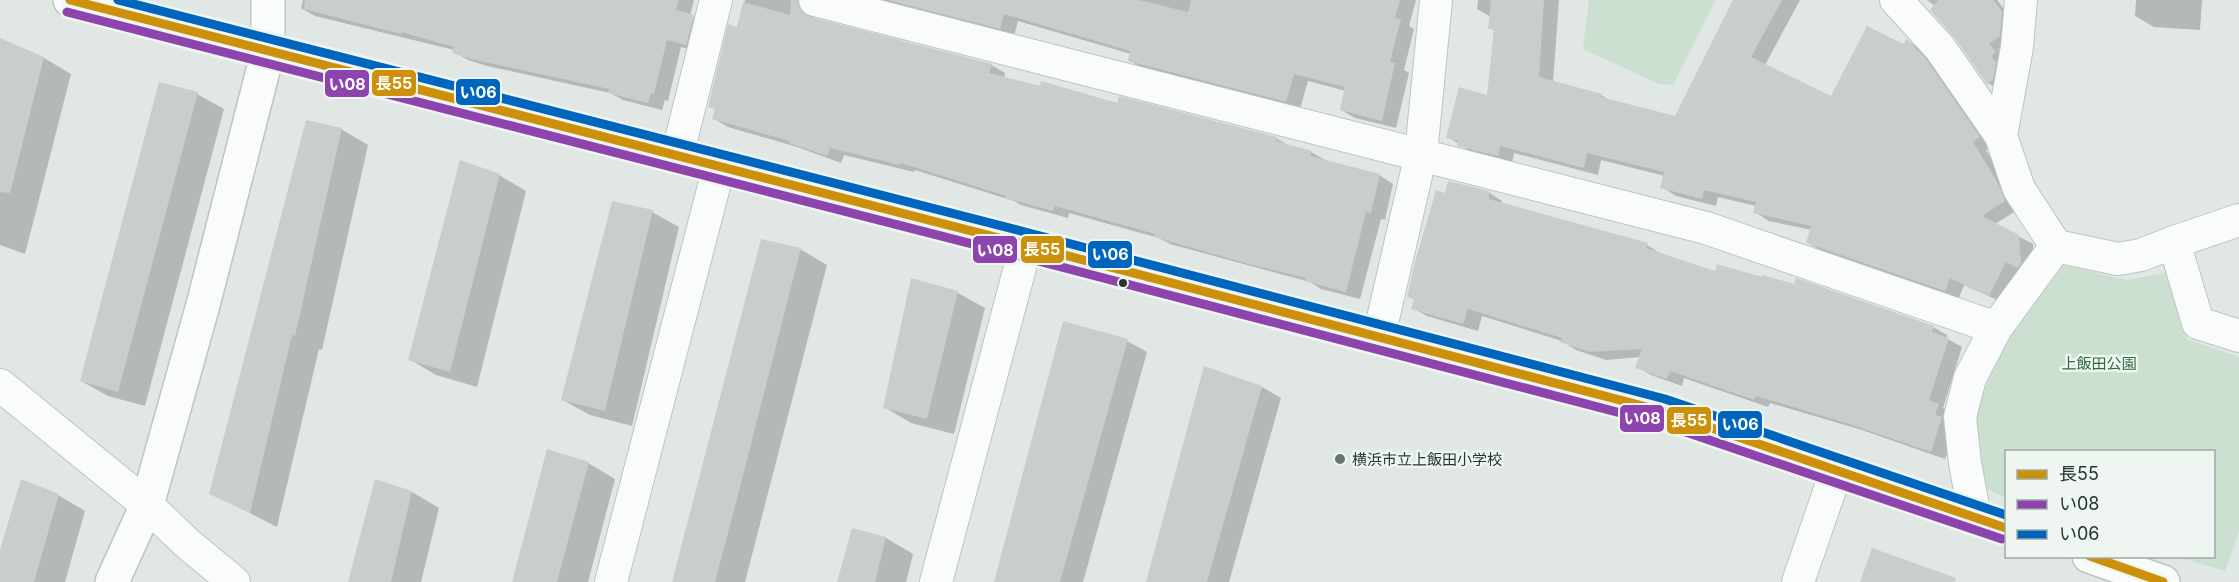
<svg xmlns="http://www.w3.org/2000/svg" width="2239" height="582" viewBox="0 0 2239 582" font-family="Inter,'Noto Sans JP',sans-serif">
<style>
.green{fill:#cbe0d0}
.shadow{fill:#0003}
.building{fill:#c9cecc}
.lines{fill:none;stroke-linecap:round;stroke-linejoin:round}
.street-casing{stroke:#bec4c1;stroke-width:34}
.secondary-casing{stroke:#bec4c1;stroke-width:36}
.street{stroke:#fafbfb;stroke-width:32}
.secondary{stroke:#fafbfb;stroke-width:33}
.bus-1-casing{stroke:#eff6f2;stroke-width:14}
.bus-2-casing{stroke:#eff6f2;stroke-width:14}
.bus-3-casing{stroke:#eff6f2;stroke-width:14}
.bus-1{stroke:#cc900a;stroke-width:9}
.bus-2{stroke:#8e44ad;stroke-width:9}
.bus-3{stroke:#0065bd;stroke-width:9}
.bus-dot{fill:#223830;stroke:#eff6f2;stroke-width:2}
.poi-dot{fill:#65756f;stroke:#eff6f2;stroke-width:2}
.labels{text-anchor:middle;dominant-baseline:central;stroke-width:5;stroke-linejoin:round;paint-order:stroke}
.park-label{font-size:15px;fill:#2f6c41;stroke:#eff6f2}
.poi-label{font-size:15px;fill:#223830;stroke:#eff6f2;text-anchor:start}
.line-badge{stroke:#eff6f2;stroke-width:2}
.badge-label{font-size:16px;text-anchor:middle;font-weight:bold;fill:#fff}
</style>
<rect width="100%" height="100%" fill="#e1e7e4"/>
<g class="green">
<polygon points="1589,0 1716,0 1673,85 1659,84 1583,49"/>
<polygon points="2058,264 2127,280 2168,272 2187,339 2239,357 2239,532 2225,571 2178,557 2214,556 2214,452 2006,452 2006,498 1978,484 1974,423 1982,397 2000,352"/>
</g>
<g class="shadow">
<polygon points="303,0 694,0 690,16 707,24 700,51 681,47 668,101 665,100 662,110 623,100 610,93 487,66 468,60 454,52 454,50 315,16 301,8"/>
<polygon points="745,0 814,0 811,13 815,20 991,65 1005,73 1004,78 1276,138 1291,147 1311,152 1325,160 1379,175 1393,184 1385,220 1381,219 1360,299 1321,289 1310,282 1170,244 1159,238 1069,213 1068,218 1021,205 1014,201 915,170 914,172 844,155 841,163 797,147 728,127 714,119 716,110 710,106 738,28"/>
<polygon points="874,0 1416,0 1409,26 1414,29 1404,70 1409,73 1396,128 1355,118 1341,110 1346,91 1308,81 1300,109 1144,69 1130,61 1131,54 1018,21 1014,36"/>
<polygon points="1478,0 1559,0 1553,82 1601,95 1611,101 1676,118 1735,0 1800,0 1765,65 1831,98 1903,46 1907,41 1921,49 1993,146 1986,150 2013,195 2019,209 1995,224 2033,244 2034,272 2004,303 1964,285 1959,298 1822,251 1808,243 1812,230 1769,221 1755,212 1756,206 1718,197 1716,206 1676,196 1662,187 1665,176 1601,160 1598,175 1514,153 1512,163 1473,153 1448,137 1489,96 1495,31 1490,28 1491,17 1477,9"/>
<polygon points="1927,0 1997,0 2011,18 2009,42 1998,50 2004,58 1997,88 1988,83 1935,6"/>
<polygon points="2136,0 2202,0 2200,30 2154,27 2135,16"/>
<polygon points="0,55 44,58 71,74 25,254 0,245"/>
<polygon points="197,94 224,109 145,406 108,396 81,381"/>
<polygon points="341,129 368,145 322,350 319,349 277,527 211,493"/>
<polygon points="499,175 526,191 477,387 436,375 409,359"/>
<polygon points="1488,192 1502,201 1502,205 1647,245 1661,254 1716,273 1933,327 1947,335 1946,338 1962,347 1943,408 1953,413 1956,427 1945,459 1862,430 1770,403 1768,407 1684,378 1682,386 1651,375 1637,367 1640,357 1606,360 1576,350 1562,341 1482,316 1478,331 1427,316 1413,308 1415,300 1408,296 1446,195"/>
<polygon points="652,212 679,227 632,426 590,415 563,400"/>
<polygon points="800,249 827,265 745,582 674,582"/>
<polygon points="913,280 958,293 985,308 954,434 911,423 884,407"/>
<polygon points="1127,341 1147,352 1083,582 995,582"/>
<polygon points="1262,387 1281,398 1229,582 1148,582"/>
<polygon points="588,463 615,479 588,582 514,582"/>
<polygon points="377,480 412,492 439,508 421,582 350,582"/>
<polygon points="58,495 85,511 65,582 0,582 0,556"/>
<polygon points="853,529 886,538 913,554 906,582 839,582"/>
</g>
<g class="building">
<polygon points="305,0 679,0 676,10 694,15 686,45 667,40 654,94 651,93 648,103 608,93 609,89 471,59 452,53 454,47 401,32 401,34 304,9"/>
<polygon points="791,0 798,0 802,12 811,17 992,64 989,73 1040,86 1041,81 1117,103 1119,96 1277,137 1276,141 1312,151 1310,156 1380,174 1371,213 1366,212 1346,292 1305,281 1306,278 1245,263 1154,237 1155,234 1055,206 1053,211 1005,198 1006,196 901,163 900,165 830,148 827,156 789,143 789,141 712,119 715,109 708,107 728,24 737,27 743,2 790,15"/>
<polygon points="888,0 1139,0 1188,12 1191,0 1400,0 1395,18 1401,19 1390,62 1395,63 1382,121 1340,110 1345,87 1294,74 1286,102 1128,61 1130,51 1004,14 1000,29"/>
<polygon points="1491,0 1544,0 1539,77 1602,94 1601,97 1675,116 1733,0 1782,0 1751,57 1831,96 1867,26 1903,44 1907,39 1926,59 1980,137 1973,142 1999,185 2005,201 1982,216 2019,235 2021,264 2017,268 2006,262 1989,296 1950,278 1945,291 1806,243 1811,226 1753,213 1756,202 1704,190 1702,199 1660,188 1664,172 1587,153 1584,168 1500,146 1498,156 1457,146 1458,141 1446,138 1459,87 1487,95 1494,29 1488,29"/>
<polygon points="1938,0 1993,0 2002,11 2000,36 1989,44 1996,52 1991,56 1996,62 1993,80 1987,84 1955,38 1930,10"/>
<polygon points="0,38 44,57 10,193 0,192"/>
<polygon points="159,82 198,92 118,392 80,381"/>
<polygon points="306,120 342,128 295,336 292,335 250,513 209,494"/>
<polygon points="460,160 500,174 450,372 408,360"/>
<polygon points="1448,181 1489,191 1489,199 1648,243 1646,248 1715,271 1717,264 1762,277 1763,275 1794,284 1796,278 1934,326 1932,332 1949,338 1929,400 1939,404 1935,415 1942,417 1931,452 1846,423 1756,396 1754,400 1670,371 1667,379 1635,368 1642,349 1590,352 1560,342 1562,338 1468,309 1463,324 1411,309 1414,299 1407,297 1415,262 1436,190 1445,193"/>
<polygon points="612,201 653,210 605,411 561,400"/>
<polygon points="761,239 801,248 738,495 715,582 672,582"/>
<polygon points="911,278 958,291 927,419 883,408"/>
<polygon points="1063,321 1128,339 1060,582 994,582"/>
<polygon points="1204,366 1262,386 1207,582 1146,582"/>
<polygon points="547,449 589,462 557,582 512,582"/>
<polygon points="21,479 59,494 34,582 0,582 0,550"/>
<polygon points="375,479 412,491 391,582 348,582"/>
<polygon points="852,528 886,537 875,582 837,582"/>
<polygon points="1872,548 1956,578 1955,582 1860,582"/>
</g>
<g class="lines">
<defs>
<g id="street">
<polyline points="815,0 1706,228 1996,328"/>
<polyline points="1896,0 1940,48 2001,136 2019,189 2056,246 2118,259 2141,255 2174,242 2198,323 2239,336"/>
<polyline points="2001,136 2017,47 2021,0"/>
<polyline points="677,156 716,0"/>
<polyline points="2174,242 2239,220"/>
<polyline points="1379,336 1421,154 1436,0"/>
<polyline points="0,385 147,505 188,544 234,582"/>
<polyline points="1975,517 1965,463 1960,417 1970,378 1996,328 2056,246"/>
<polyline points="611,582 719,167"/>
<polyline points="936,582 1026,245"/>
<polyline points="1798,582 1837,469"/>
</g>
<g id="secondary">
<polyline points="70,0 1026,245 1662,411 1837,469 2006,528"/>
<polyline points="2089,556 2163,582"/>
<polyline points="112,582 147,505 203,305 268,51 268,0"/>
</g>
</defs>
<use href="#street" class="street-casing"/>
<use href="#secondary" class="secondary-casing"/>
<use href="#street" class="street"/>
<use href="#secondary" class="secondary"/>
<defs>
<g id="bus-1">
<polyline points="70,0 1026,245 1662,411 2006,528"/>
<polyline points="2090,556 2163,582"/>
</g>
<polyline id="bus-2" points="67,12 1023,257 1659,423 2002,539"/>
<polyline id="bus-3" points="118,0 1029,233 1665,399 2006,515"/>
</defs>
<use href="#bus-1" class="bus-1-casing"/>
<use href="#bus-2" class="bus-2-casing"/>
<use href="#bus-3" class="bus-3-casing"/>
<use href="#bus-1" class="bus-1"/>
<use href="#bus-2" class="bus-2"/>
<use href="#bus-3" class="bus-3"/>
</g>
<circle class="bus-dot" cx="1123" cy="283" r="5"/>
<circle class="poi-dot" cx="1340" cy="459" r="6"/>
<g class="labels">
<g class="park-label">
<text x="2099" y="363">上飯田公園</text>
</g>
<g class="poi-label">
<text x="1352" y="459">横浜市立上飯田小学校</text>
</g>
</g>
<g class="line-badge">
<rect x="371" y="69" width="46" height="28" rx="6" fill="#cc900a"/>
<rect x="324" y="69" width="46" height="29" rx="6" fill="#8e44ad"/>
<rect x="455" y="78" width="46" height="28" rx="6" fill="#0065bd"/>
<rect x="1020" y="235" width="45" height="29" rx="6" fill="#cc900a"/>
<rect x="972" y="235" width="46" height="29" rx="6" fill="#8e44ad"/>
<rect x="1087" y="240" width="46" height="29" rx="6" fill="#0065bd"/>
<rect x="1619" y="404" width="46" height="29" rx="6" fill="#8e44ad"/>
<rect x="1666" y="406" width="46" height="29" rx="6" fill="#cc900a"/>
<rect x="1717" y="410" width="46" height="29" rx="6" fill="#0065bd"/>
</g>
<g class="badge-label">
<text x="394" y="89">長55</text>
<text x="347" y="90">い08</text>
<text x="478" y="98">い06</text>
<text x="1042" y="255">長55</text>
<text x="995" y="256">い08</text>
<text x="1110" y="260">い06</text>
<text x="1642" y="424">い08</text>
<text x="1689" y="426">長55</text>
<text x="1740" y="430">い06</text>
</g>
<rect x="2005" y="450" width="210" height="108" fill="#eff6f2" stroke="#9daaa4" stroke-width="1.5"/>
<rect x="2017" y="470" width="30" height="9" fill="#cc900a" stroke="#9daaa4" stroke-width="1.5"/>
<text x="2059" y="480" font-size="18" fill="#223830">長55</text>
<rect x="2017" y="500" width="30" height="9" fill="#8e44ad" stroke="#9daaa4" stroke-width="1.5"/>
<text x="2059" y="510" font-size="18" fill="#223830">い08</text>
<rect x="2017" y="530" width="30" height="9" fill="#0065bd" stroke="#9daaa4" stroke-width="1.5"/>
<text x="2059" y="540" font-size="18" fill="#223830">い06</text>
</svg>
